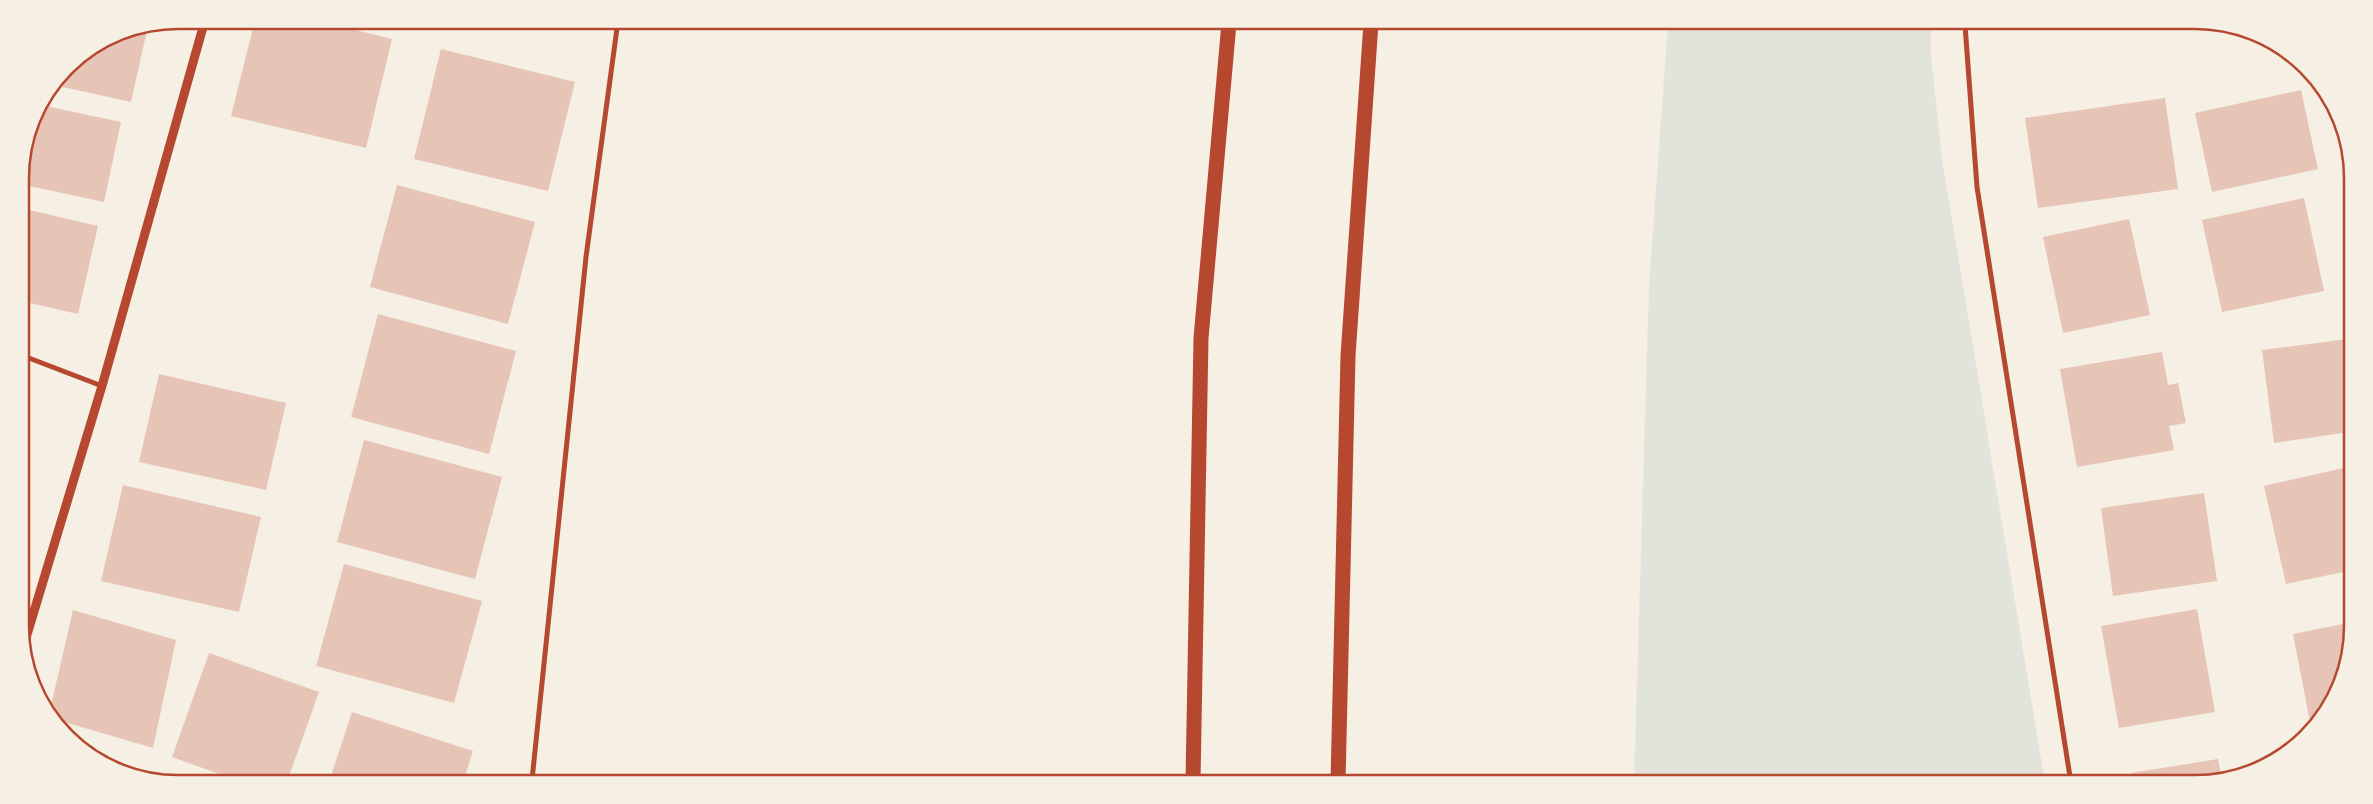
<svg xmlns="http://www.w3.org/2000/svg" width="2373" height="804" viewBox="0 0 2373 804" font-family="'Source Sans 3',sans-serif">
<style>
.green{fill:#e2e4dc}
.building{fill:#e6c5b7}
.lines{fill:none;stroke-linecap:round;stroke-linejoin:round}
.minor{stroke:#b5482f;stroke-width:5}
.tertiary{stroke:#b5482f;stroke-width:9}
.motorway{stroke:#b5482f;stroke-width:15}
.rim{fill:none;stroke:#b5482f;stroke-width:2.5}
</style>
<rect width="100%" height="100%" fill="#f6efe4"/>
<polygon class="green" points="1668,24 1931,25 1931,56 1942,159 2045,783 1634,782 1649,286"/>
<g class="building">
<polygon points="255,20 315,20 392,39 366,148 231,116"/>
<polygon points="148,26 131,102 54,85 66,66 118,32"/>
<polygon points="441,49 575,82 548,191 414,159"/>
<polygon points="2301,90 2318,169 2212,192 2195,113"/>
<polygon points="2165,98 2178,189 2038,208 2025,118"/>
<polygon points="41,105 121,122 104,202 20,184 20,168 32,117"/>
<polygon points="397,185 535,222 508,324 370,287"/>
<polygon points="2304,198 2324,291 2222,312 2202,220"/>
<polygon points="21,208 98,226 78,314 21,301"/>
<polygon points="2129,219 2150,315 2063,333 2043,237"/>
<polygon points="378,314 516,351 489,454 351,417"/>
<polygon points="2347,339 2349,432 2274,443 2262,350"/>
<polygon points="2162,352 2168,385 2178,383 2186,423 2169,426 2174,450 2077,467 2060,369"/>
<polygon points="159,374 286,403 266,490 139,462"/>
<polygon points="364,440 502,477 475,579 337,542"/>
<polygon points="2348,467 2348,571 2286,584 2264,486"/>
<polygon points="123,485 261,517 239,612 101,581"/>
<polygon points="2204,493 2217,581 2113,596 2101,508"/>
<polygon points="344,564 482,601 454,703 316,666"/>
<polygon points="2197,609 2215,712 2119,728 2101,626"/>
<polygon points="73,610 176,640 153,748 54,719 50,710"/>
<polygon points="2348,623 2348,667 2327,714 2320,720 2310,722 2293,634"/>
<polygon points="209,653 319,692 288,779 233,779 172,757"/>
<polygon points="352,712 473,751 464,779 330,779"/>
<polygon points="2218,759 2222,780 2205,784 2133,783 2131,773"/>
</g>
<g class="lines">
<g class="minor">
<polyline points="1965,25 1977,187 2071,783"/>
<polyline points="21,355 102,386"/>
<polyline points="532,780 586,257 618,21"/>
</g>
<polyline class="tertiary" points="23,648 102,386 205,20"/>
<g class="motorway">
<polyline points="1193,781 1201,338 1229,23"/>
<polyline points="1338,782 1348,356 1371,23"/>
</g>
</g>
<path d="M0 0H2373V804H0ZM178 29H2195A149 149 0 0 1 2344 178V626A149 149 0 0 1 2195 775H178A149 149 0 0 1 29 626V178A149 149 0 0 1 178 29Z" fill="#f6efe4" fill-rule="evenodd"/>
<path class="rim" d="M178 29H2195A149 149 0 0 1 2344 178V626A149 149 0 0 1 2195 775H178A149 149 0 0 1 29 626V178A149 149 0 0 1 178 29Z"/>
</svg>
